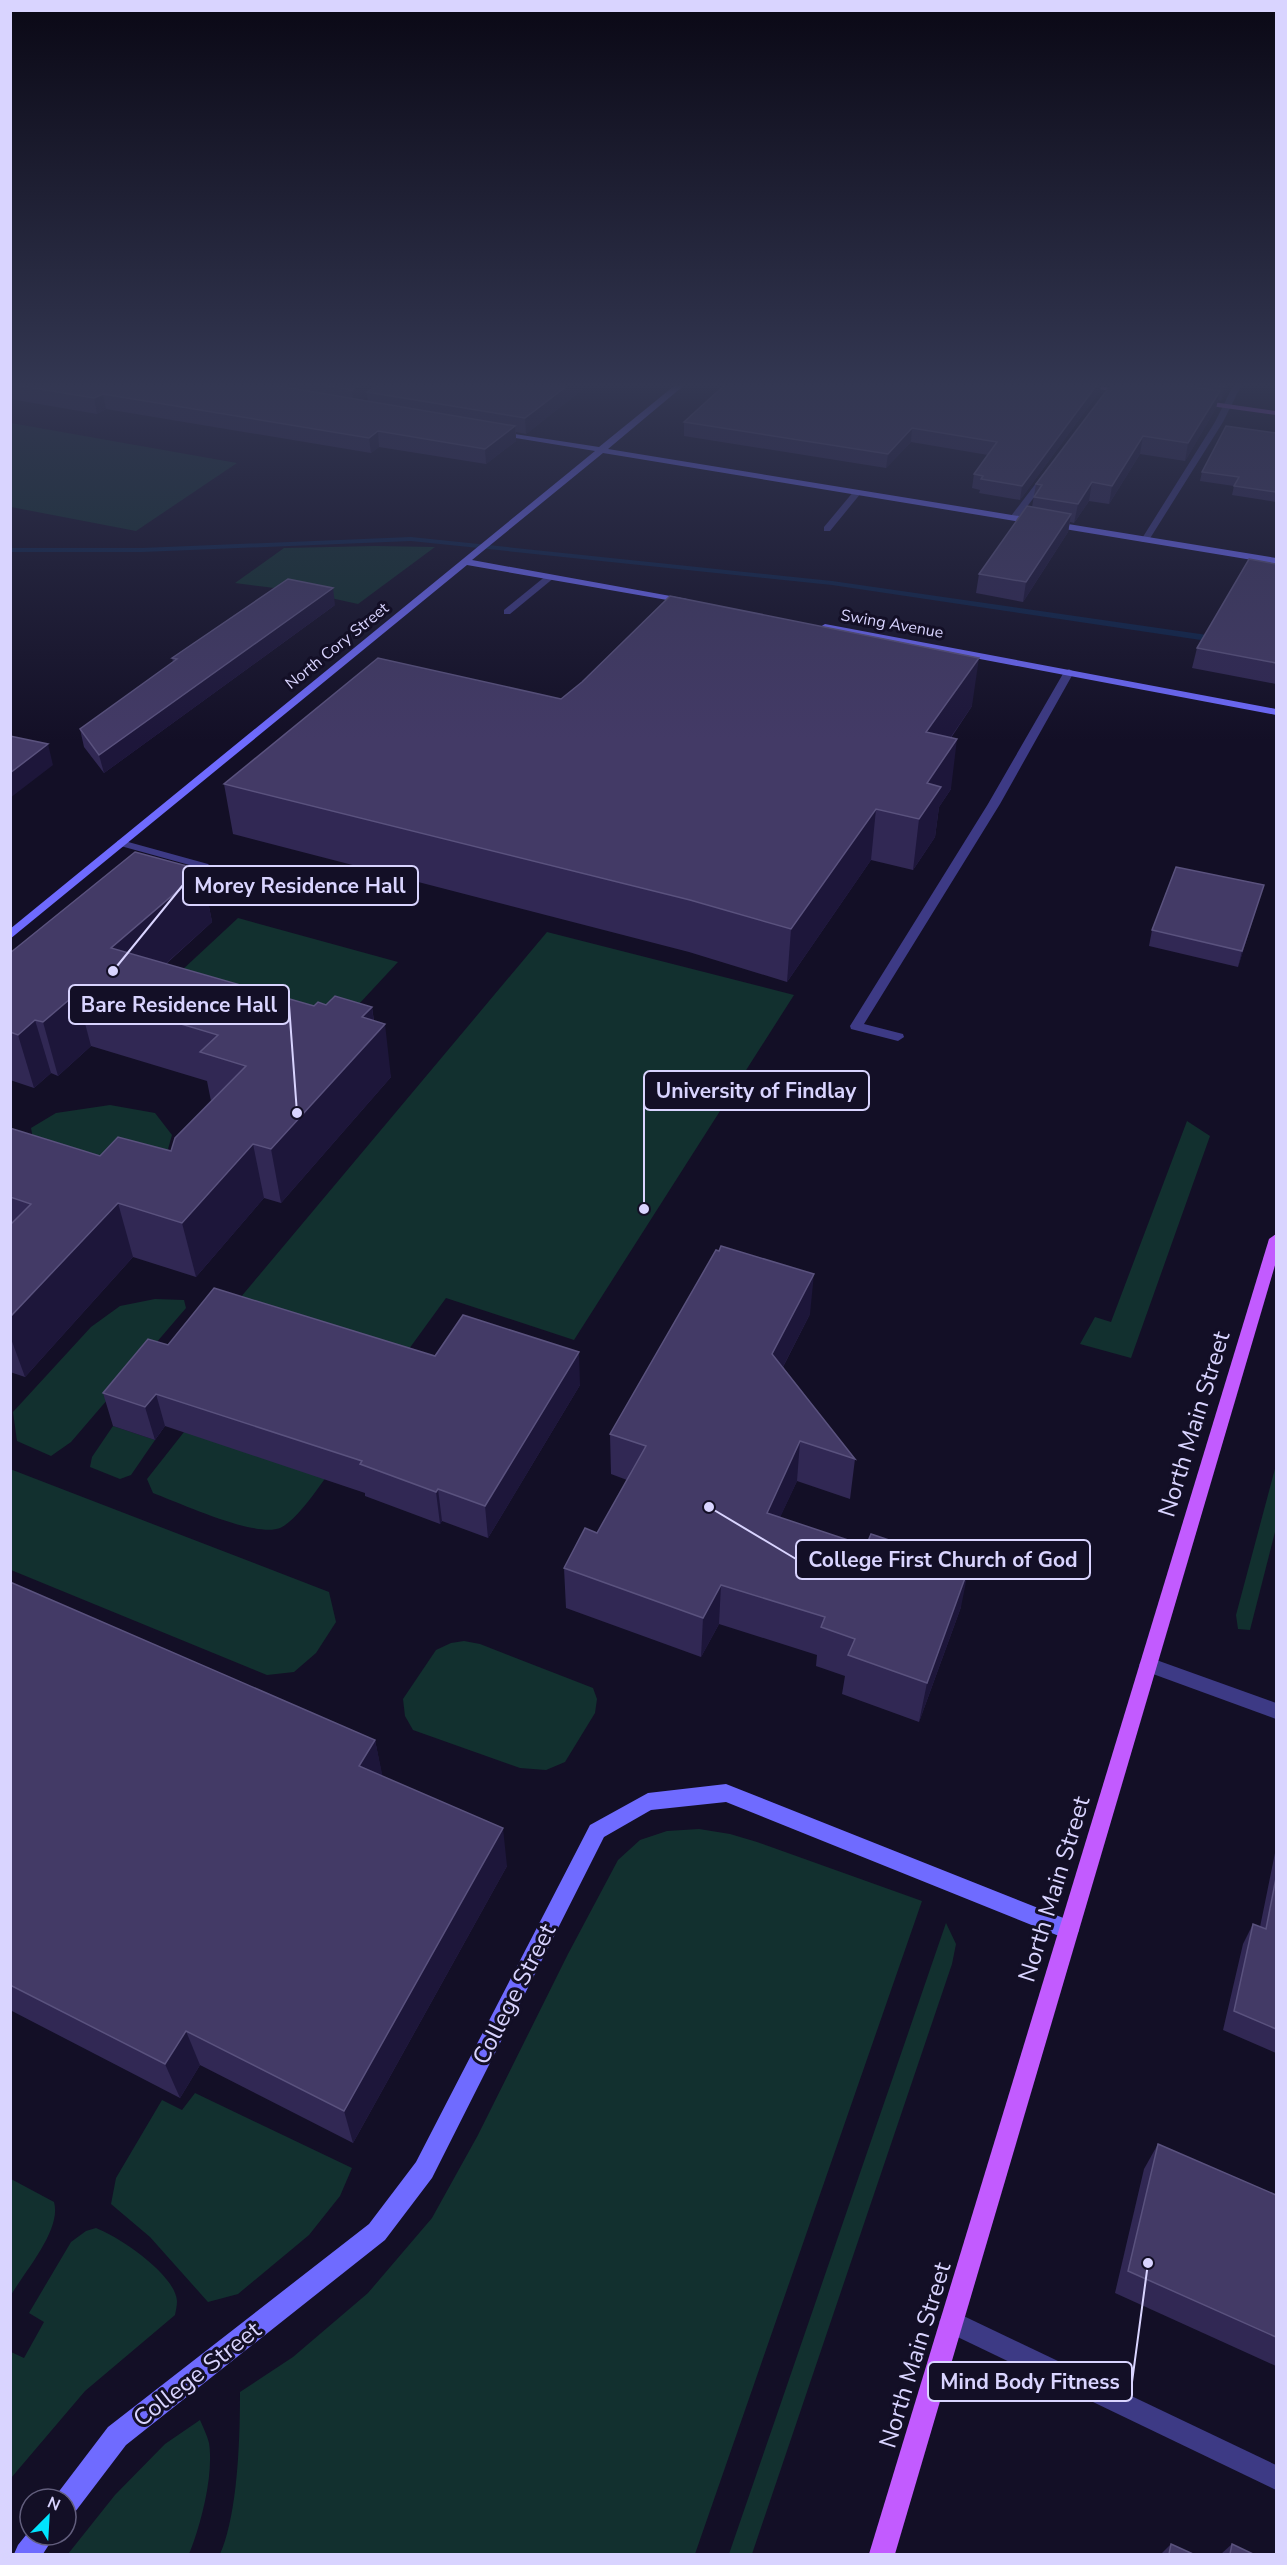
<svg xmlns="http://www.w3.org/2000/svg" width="1287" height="2565" viewBox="0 0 1287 2565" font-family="'Nunito Sans',sans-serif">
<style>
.green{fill:#12302f}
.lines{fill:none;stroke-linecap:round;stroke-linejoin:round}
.stream{fill:#0c2248;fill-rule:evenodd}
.lane{fill:#3d3a85;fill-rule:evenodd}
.street{fill:#3d3a85;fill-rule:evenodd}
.secondary{fill:#6f6bff;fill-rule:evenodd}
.primary{fill:#c25bff;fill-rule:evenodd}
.wall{fill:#312854;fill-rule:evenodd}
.shaded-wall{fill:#1d163a}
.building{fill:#433a66;stroke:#5a527e;stroke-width:1.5}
.labels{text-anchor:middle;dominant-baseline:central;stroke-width:6;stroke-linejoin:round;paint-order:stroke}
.far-street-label{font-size:16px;fill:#d9d4ff;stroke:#130f26}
.near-street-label{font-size:24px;fill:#d9d4ff;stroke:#130f26}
.leader{fill:none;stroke:#d9d4ff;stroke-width:2}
.callout-dot{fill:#d9d4ff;stroke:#130f26;stroke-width:2}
.callout{fill:#130f26;stroke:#d9d4ff;stroke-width:2}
.callout-label{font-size:21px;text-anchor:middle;font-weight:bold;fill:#d9d4ff}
</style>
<rect width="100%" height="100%" fill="#130f26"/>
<g class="green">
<polygon points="10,423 11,423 237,463 136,531 11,507"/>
<polygon points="375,546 435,547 358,604 299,591 235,583 284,548"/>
<polygon points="238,918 398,962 332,1033 166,985"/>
<polygon points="547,932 794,995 574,1340 446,1298 401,1360 235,1304"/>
<polygon points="110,1105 155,1113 172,1135 166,1156 142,1172 33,1139 31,1128 56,1113"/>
<polygon points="1187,1121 1210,1136 1131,1358 1080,1344 1095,1317 1111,1322"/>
<polygon points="155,1299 184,1300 186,1308 71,1442 51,1456 17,1441 13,1412 91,1327 120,1306"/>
<polygon points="113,1426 155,1440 131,1475 120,1479 90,1467 92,1457"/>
<path d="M358,1431C342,1452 302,1519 280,1528C255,1538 180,1503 153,1493L147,1479L184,1432Z"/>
<polygon points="1276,1465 1276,1528 1250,1630 1238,1629 1236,1615"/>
<polygon points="10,1469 329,1592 336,1622 316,1653 294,1672 267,1675 11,1570"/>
<polygon points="464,1641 480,1644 593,1688 597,1699 595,1713 565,1762 546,1770 520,1768 413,1730 405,1716 403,1699 436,1650 451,1643"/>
<path d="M699,1829L730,1834L757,1842L922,1901L695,2554H220C238,2514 240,2438 240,2392L293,2357L368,2293L432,2218L478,2135L568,1954L618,1860L640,1840L667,1831Z"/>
<polygon points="946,1923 956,1944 952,1964 752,2554 729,2554"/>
<polygon points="195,2093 352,2168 340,2196 309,2235 238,2294 208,2302 150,2237 111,2204 116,2178 162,2100 182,2110"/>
<path d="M11,2179L54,2202C62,2229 25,2271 11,2295Z"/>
<path d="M96,2228C119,2237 175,2274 177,2301C177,2305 176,2310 175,2315L85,2391L11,2478V2352L24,2358L44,2322L29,2313L71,2242L86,2231Z"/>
<path d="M200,2420C203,2427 207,2435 209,2443C214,2474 201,2525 189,2554H68L115,2495L165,2444Z"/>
</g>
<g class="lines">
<polygon class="stream" points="411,537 832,581 1221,637 1225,640 1221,643 832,585 411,541 142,552 10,552 10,548 142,548"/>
<g class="lane">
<polygon points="1235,382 1243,382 1223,422 1149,540 1142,542 1141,540 1215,422"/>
<polygon points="1043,474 1050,476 1017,520 1011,520 1011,516"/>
<polygon points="854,491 861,493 830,531 824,531 824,527"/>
<polygon points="547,575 555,577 510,614 504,614 504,610"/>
<polygon points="1069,669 1074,672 1000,804 864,1024 903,1034 904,1037 898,1041 851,1029 850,1026 988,804 1064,672"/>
<polygon points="121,840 208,864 210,866 204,869 117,845 117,841"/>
</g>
<g class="street">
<polygon points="1148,1657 1276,1703 1276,1719 1142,1670 1139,1665 1142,1660"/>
<polygon points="951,2310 1276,2465 1276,2490 943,2330 939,2322 943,2314"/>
</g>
<g class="secondary">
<polygon points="679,382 688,382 608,449 1276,558 1276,564 603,453 472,560 687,599 692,602 690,604 467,565 10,939 10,929 595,451 498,435 495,435 495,431 599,447"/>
<polygon points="825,624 1276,709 1276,715 822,629 820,627"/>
<polygon points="726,1784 1076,1923 1079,1930 1076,1937 1069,1940 726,1802 651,1810 604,1837 432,2178 385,2240 126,2445 75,2512 66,2516 66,2499 55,2499 57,2494 108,2427 369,2224 416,2162 590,1825 648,1793"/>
<polygon points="30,2530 30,2535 55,2535 43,2554 14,2554 18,2545"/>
</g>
<g class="primary">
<polygon points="1058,382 1078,382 1132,392 1128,394"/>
<polygon points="1199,400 1276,411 1276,415 1196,404 1195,402"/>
<polygon points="1276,1234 1276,1262 895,2554 869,2554 1269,1239"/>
</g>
</g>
<g class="wall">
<path d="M10,382H592L526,434L516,432V441L486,464L379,447L371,453L106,409L97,414L10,399ZM367,396L368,401L362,400Z"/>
<polygon points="728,382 1105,382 1104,383 1101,383 1100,391 1020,500 979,493 980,490 972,488 974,474 988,455 911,442 886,468 684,436 684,422"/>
<polygon points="1112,382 1232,382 1221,401 1218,400 1216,408 1185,461 1140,454 1109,504 1089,501 1074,523 1070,522 1068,532 1023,602 976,593 979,574 1032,507 1036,484 1110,386"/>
<polygon points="1276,433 1276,502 1232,495 1234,486 1200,481 1202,472"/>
<polygon points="1276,564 1276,684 1192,668 1197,648"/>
<polygon points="335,605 104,773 84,747 80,729 173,662 172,658"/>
<polygon points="561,699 972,706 951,738 951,789 939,807 935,837 913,870 871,860 787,982 689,952 233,834 224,784"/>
<polygon points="202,870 212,922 166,964 314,1006 326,1005 372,1007 374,1021 391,1077 281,1203 264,1198 196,1277 133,1257 25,1377 10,1372 10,1128 100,1156 171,1151 211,1101 207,1081 91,1046 58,1076 51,1073 34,1088 10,1080 10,953"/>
<polygon points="1259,900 1238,967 1149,946 1152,930"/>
<polygon points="810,1314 783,1367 855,1459 850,1499 797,1481 780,1517 961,1607 919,1722 842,1694 845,1676 816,1666 817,1655 719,1624 701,1657 566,1608 564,1568 597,1533 627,1480 611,1474 610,1434"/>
<polygon points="168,1345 435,1356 580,1385 488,1538 442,1521 440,1524 365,1496 365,1493 165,1426 155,1440 113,1426 103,1393"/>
<polygon points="10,1582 375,1740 382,1776 507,1866 353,2143 200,2065 180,2098 10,2010"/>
<polygon points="1276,1848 1276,2053 1223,2030 1243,1944 1253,1924 1260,1927"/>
<polygon points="1158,2144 1276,2195 1276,2366 1115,2293 1144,2169"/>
<polygon points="1171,2544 1193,2554 1161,2554"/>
<polygon points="1232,2544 1253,2554 1221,2554"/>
</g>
<g class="shaded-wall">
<polygon points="364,382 389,382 367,392 367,396 354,405 352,390"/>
<polygon points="572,382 592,382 526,434 525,418"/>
<polygon points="1099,382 1102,382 1100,391 1020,500 1022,486"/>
<polygon points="1227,382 1232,382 1221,401 1224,387"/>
<polygon points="1220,391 1216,408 1185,461 1188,443"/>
<polygon points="103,394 106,409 97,414 94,398"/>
<polygon points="515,426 516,441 486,464 485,449"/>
<polygon points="912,428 911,442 886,468 888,454"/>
<polygon points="378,431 379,447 371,453 369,438"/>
<polygon points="1143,436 1140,454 1109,504 1112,486"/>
<polygon points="1092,482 1089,501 1074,523 1078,504"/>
<polygon points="1071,514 1068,532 1023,602 1026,582"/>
<polygon points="333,588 335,605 104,773 99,755"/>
<polygon points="979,658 972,706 920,782 926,732"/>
<polygon points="957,739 951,789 939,807 935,837 913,870 919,819 927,783"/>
<polygon points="48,744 53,765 10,798 10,773"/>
<polygon points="876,809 871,860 787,982 791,929"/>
<polygon points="202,870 212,922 124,1001 111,948"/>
<polygon points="1264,885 1259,900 1238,967 1242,951"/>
<polygon points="77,993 91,1046 58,1076 43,1022"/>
<polygon points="372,1007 375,1034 385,1024 391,1077 281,1203 271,1149 362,1017"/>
<polygon points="35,1020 51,1073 34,1088 18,1035"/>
<polygon points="253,1144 264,1198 196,1277 182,1223"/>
<polygon points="118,1203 133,1257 25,1377 10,1336 10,1317"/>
<polygon points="814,1274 810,1314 769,1394 772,1354"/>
<polygon points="579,1352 580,1385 488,1538 485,1506"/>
<polygon points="156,1394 165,1426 155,1440 145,1407"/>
<polygon points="800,1441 797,1481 764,1552 767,1513"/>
<polygon points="438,1489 442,1521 440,1524 436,1492"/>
<polygon points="969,1567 961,1607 919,1722 927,1683"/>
<polygon points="721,1585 719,1624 701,1657 703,1618"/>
<polygon points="375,1740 383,1778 359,1766"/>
<polygon points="503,1828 507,1866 353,2143 344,2111"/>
<polygon points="186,2031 200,2065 180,2098 165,2064"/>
</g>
<g class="building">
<polygon points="10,382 255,382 515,426 485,449 378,431 369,438 103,394 94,398 10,384"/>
<polygon points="304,382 364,382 352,390"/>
<polygon points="383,382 572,382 525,418 367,392"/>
<polygon points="728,382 1099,382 1022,486 981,479 983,476 974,474 997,442 912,428 888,454 684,422"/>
<polygon points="1112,382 1160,382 1220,391 1188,443 1143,436 1112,486 1092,482 1078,504 1034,497 1042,485 1036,484 1110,386"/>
<polygon points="1189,382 1227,382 1224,387"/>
<polygon points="1226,426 1276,433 1276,492 1234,486 1239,477 1202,472"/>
<polygon points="1027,506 1071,514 1026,582 979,574"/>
<polygon points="1249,559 1276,564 1276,663 1197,648"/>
<polygon points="288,579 333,588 99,755 80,729 177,659 172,658"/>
<polygon points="670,596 979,658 926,732 957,739 927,783 941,787 919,819 876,809 791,929 690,900 224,784 378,658 561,699 582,682"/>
<polygon points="10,736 48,744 10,773"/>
<polygon points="135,852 202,870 111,948 314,1006 318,1002 326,1005 335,996 372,1007 362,1017 385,1024 271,1149 253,1144 182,1223 118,1203 10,1317 10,1225 31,1204 10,1197 10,1128 100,1156 118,1137 171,1151 175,1138 246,1066 200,1052 218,1035 77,993 43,1022 35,1020 18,1035 10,1032 10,953"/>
<polygon points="1176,867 1264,885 1242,951 1152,930"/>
<polygon points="721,1246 814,1274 772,1354 855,1459 800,1441 767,1513 866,1546 871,1534 969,1567 927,1683 848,1655 855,1639 821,1627 825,1617 721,1585 703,1618 564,1568 585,1528 597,1533 646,1446 610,1434 716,1250 719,1251"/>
<polygon points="214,1288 435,1356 463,1315 579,1352 485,1506 438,1489 436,1492 360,1464 362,1461 156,1394 145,1407 103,1393 148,1339 168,1345"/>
<polygon points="10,1582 375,1740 359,1766 503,1828 344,2111 186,2031 165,2064 10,1985"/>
<polygon points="1276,1878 1276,2029 1234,2011 1253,1924 1266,1929"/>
<polygon points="1158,2144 1276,2195 1276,2337 1128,2271"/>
<polygon points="1171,2544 1193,2554 1169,2554"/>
<polygon points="1232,2544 1253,2554 1230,2554"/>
</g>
<linearGradient id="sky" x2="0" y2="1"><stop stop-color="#0a0815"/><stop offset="0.52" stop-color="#333752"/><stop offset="1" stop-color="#333752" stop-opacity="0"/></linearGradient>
<rect width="1287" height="741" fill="url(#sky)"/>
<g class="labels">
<g class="far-street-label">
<text transform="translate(892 624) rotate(10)">Swing Avenue</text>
<text transform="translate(337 646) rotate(-39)">North Cory Street</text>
</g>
<g class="near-street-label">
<text transform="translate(1194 1424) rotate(-73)">North Main Street</text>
<text transform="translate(1054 1889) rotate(-73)">North Main Street</text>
<text transform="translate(514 1994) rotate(-63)">College Street</text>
<text transform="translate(915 2355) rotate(-73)">North Main Street</text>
<text transform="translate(197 2374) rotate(-38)">College Street</text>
</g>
</g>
<path class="leader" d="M113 971L183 885M297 1113L289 1005M644 1209L644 1090M709 1507L796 1559M1148 2263L1132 2382"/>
<g class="callout-dot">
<circle cx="113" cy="971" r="6"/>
<circle cx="297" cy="1113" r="6"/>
<circle cx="644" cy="1209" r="6"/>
<circle cx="709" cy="1507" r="6"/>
<circle cx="1148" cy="2263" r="6"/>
</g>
<g class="callout">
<rect x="183" y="866" width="235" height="39" rx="6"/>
<rect x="69" y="985" width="220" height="39" rx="6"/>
<rect x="644" y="1071" width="225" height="39" rx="6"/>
<rect x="796" y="1540" width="294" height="39" rx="6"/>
<rect x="928" y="2362" width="204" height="39" rx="6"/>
</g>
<g class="callout-label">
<text x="300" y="893">Morey Residence Hall</text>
<text x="179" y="1012">Bare Residence Hall</text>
<text x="756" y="1098">University of Findlay</text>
<text x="943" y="1567">College First Church of God</text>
<text x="1030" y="2389">Mind Body Fitness</text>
</g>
<rect width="1287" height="2565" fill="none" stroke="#d9d4ff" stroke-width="24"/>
<g transform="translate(48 2517) rotate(24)"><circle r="28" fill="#130f26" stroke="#625e7d" stroke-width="1.5"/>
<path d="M0-4.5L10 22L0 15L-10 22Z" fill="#00e5ff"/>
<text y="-9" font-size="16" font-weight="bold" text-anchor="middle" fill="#d9d4ff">N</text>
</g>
</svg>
